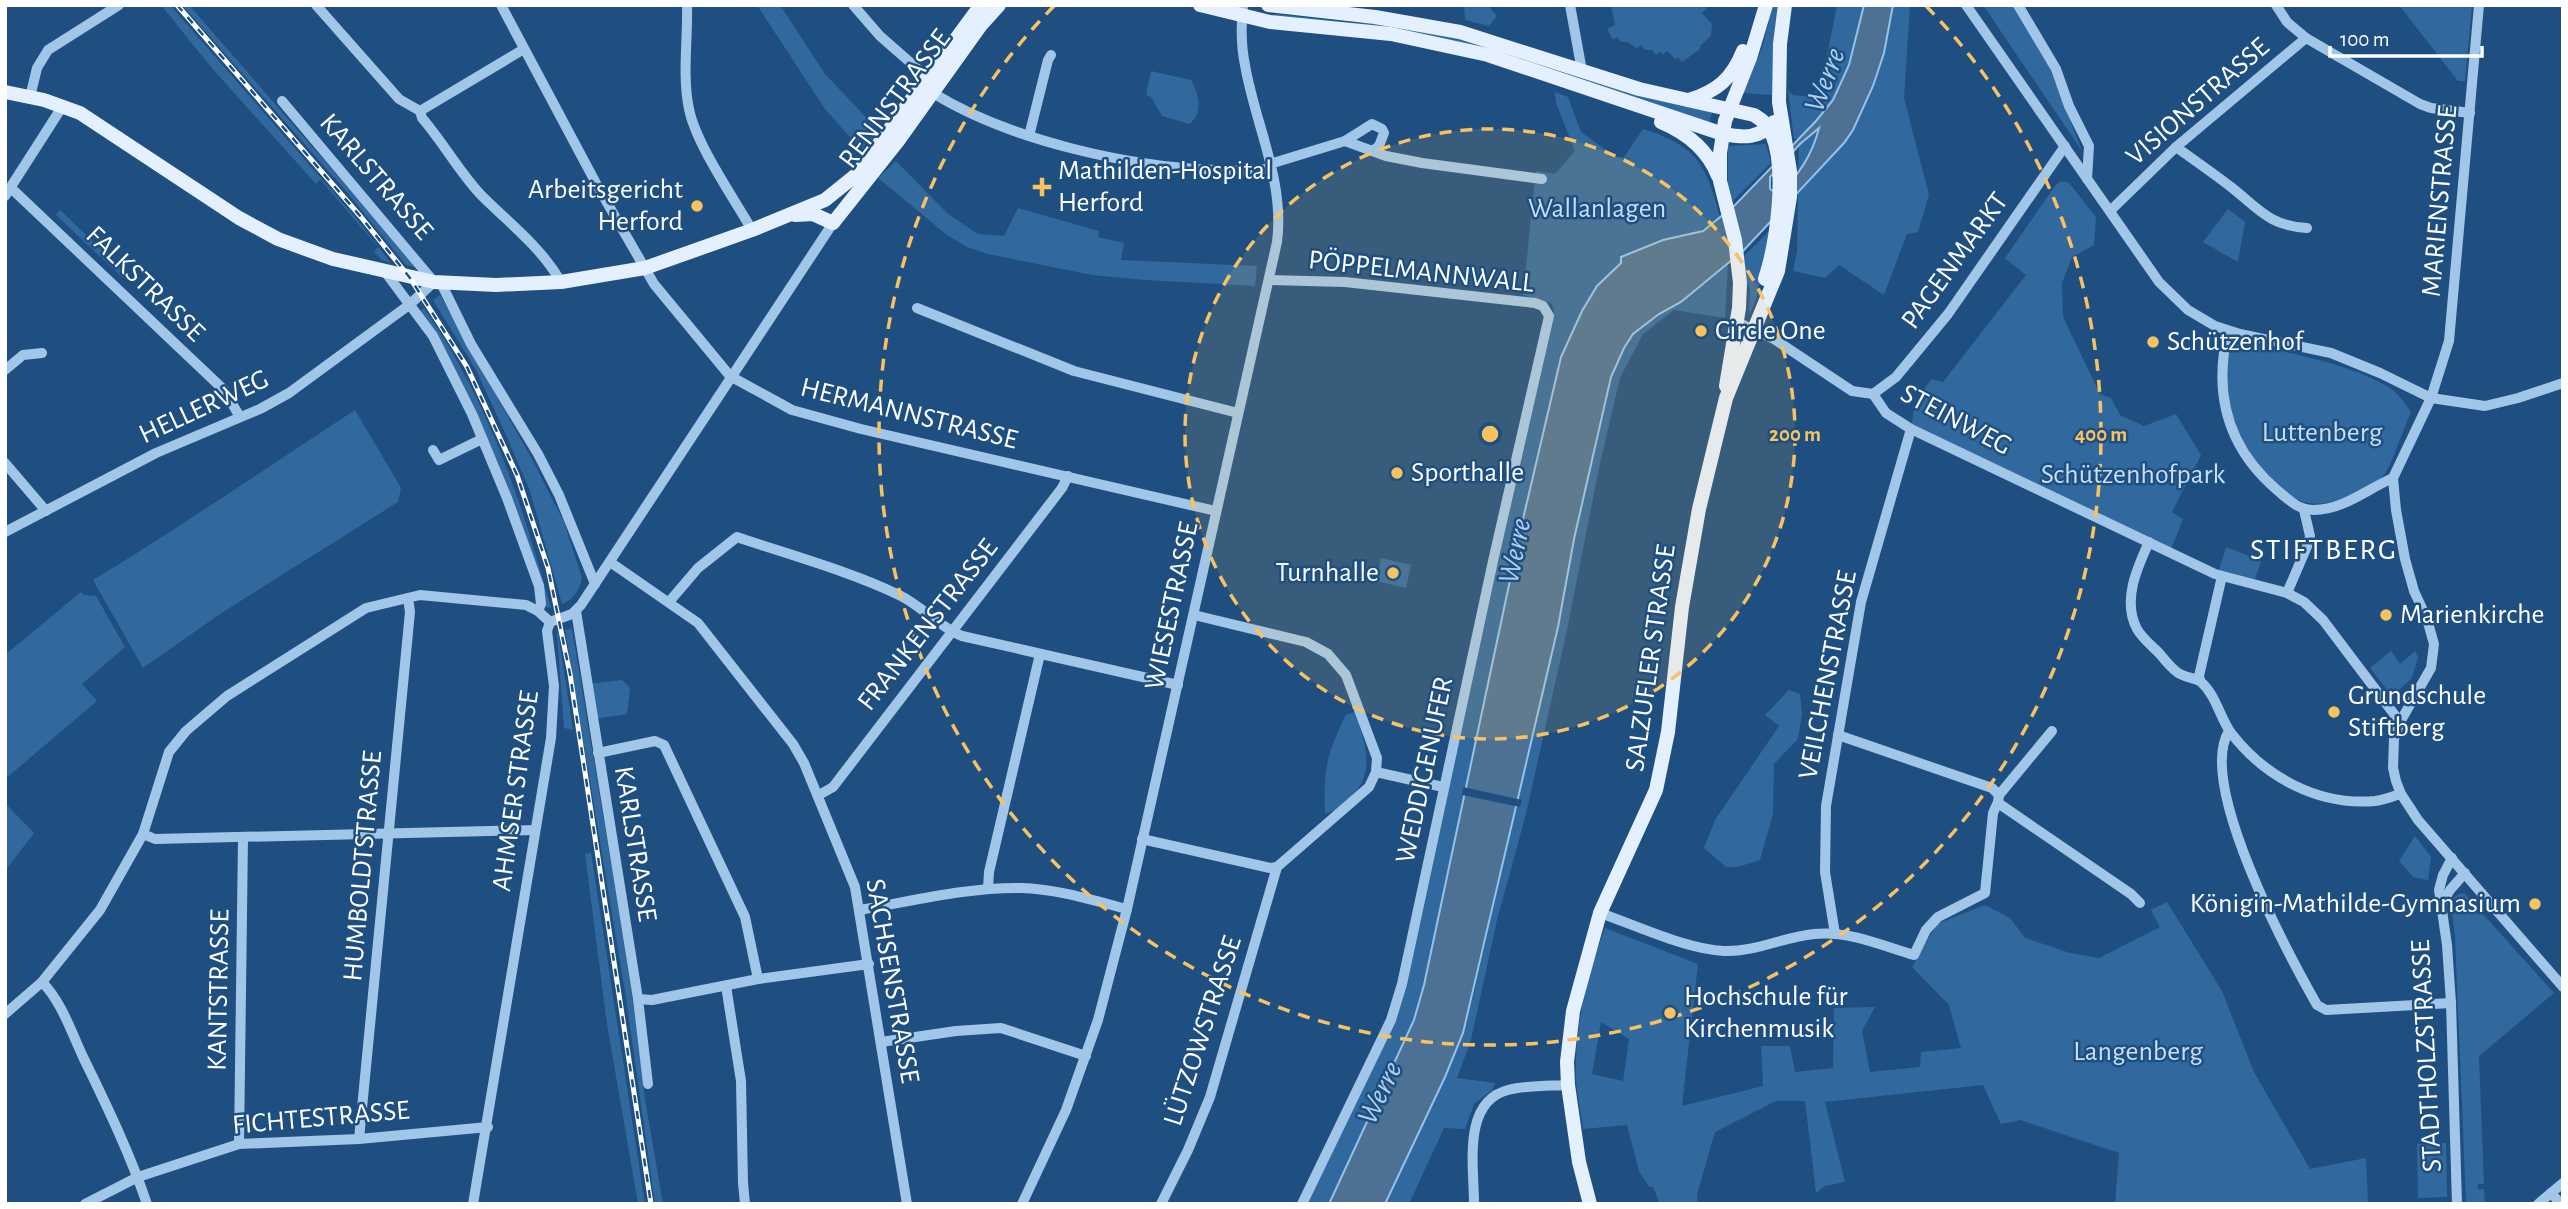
<svg xmlns="http://www.w3.org/2000/svg" width="2568" height="1209" viewBox="0 0 2568 1209" font-family="'Alegreya Sans',sans-serif">
<style>
.green{fill:#31699e;fill-rule:evenodd}
.water{fill:#4d7195;stroke:#95c2ea;stroke-width:2;fill-rule:evenodd}
.pier{fill:#1e4f80}
.lines{fill:none;stroke-linecap:round;stroke-linejoin:round}
.minor{stroke:#a2c6e8;stroke-width:10}
.major{stroke:#e4f0fe;stroke-width:14}
.rail-casing{stroke:#fff;stroke-width:5}
.rail{stroke:#1e4f80;stroke-width:2.5;stroke-dasharray:8;stroke-linecap:butt}
.ring{fill:none;stroke:#f8c261;stroke-width:3.5;stroke-dasharray:12 9}
.poi-dot{fill:#f8c261;stroke:#1e4f80;stroke-width:2.5}
.labels{text-anchor:middle;dominant-baseline:central;stroke-width:5;stroke-linejoin:round;paint-order:stroke}
.street-label{font-size:28px;fill:#fff;stroke:#1e4f80}
.poi-label{font-size:28px;fill:#fff;stroke:#1e4f80;text-anchor:start}
.park-label{font-size:28px;fill:#c6dff6;stroke:#1e4f80}
.water-label{font-size:30px;font-style:italic;fill:#add0f0;stroke:#1e4f80}
.neighbourhood-label{font-size:30px;letter-spacing:2px;fill:#fff;stroke:#1e4f80}
.centre{fill:#f8c261;stroke:#1e4f80;stroke-width:3.5}
.ring-label{font-size:21px;text-anchor:middle;font-weight:bold;fill:#f8c261;stroke:#1e4f80;stroke-width:5;stroke-linejoin:round;paint-order:stroke}
</style>
<rect width="100%" height="100%" fill="#1e4f80"/>
<g class="green">
<polygon points="161,5 170,5 355,217 391,263 382,260 374,252 378,247 320,179 316,184 210,66"/>
<polygon points="182,5 189,5 418,268 406,265 345,190"/>
<polygon points="757,5 780,5 825,74 878,130 864,153 825,109"/>
<polygon points="1464,5 1488,5 1497,16 1489,26 1465,20"/>
<polygon points="1611,5 1704,5 1707,8 1702,13 1712,24 1711,36 1700,46 1701,48 1682,62 1678,57 1675,59 1667,51 1663,54 1660,52 1656,55 1652,50 1645,50 1641,45 1637,48 1627,42 1621,42 1617,37 1613,40 1607,29 1615,25"/>
<polygon points="1773,5 1780,5 1774,44 1772,95 1743,93 1762,48"/>
<polygon points="1837,5 1910,5 1904,98 1929,195 1918,232 1907,234 1884,295 1839,265 1825,278 1793,271 1797,252 1799,139 1794,139 1788,90 1792,95 1813,97 1828,51"/>
<polygon points="1983,5 2014,5 2044,53 2082,151"/>
<polygon points="2399,5 2472,5 2465,81 2458,81"/>
<polygon points="1275,14 1356,23 1378,22 1463,38 1712,112 1709,125 1497,52 1274,17"/>
<path d="M1151,71L1191,80C1199,94 1204,114 1189,124L1162,116L1151,97L1146,95Z"/>
<path d="M1555,92L1568,97L1581,132L1616,157H1624L1643,129C1697,146 1706,164 1720,217L1695,234L1663,240L1621,257V262L1597,286L1582,311L1561,357L1523,519L1424,985L1414,1020L1329,1204H1305L1394,1020L1554,310L1551,303L1523,295L1536,171L1555,174L1575,151L1556,103Z"/>
<polygon points="1766,144 1771,163 1733,201 1728,187 1728,146"/>
<polygon points="896,161 948,214 978,234 1004,236 1018,208 1099,231 1098,237 1124,243 1121,260 1257,266 1255,286 1145,280 1092,275 988,254 967,247 947,235 878,178"/>
<path d="M2061,181L2069,183L2096,217L2094,245L2072,257L2062,283L2063,317L2100,394L2111,398L2120,415L2144,426L2176,414L2201,455L2172,512L2183,519L2171,549L1912,424C1913,405 1920,393 1932,379L1943,382L2026,275L2005,258L2055,186Z"/>
<polygon points="2228,209 2245,222 2238,262 2203,242"/>
<polygon points="60,210 127,274 123,278 56,215"/>
<polygon points="1771,229 1756,300 1749,315 1750,289 1745,276 1744,256"/>
<path d="M1728,263L1725,318L1674,310L1643,334L1620,378L1599,468L1567,630L1526,814L1497,920L1471,1040L1457,1078L1495,1083L1492,1090L1474,1104L1465,1129L1444,1128L1409,1204H1385C1416,1137 1452,1072 1472,1001L1558,627L1574,539L1611,377L1624,348L1633,334L1659,314L1677,305Z"/>
<path d="M440,295L533,461L564,522L582,578C580,590 573,600 562,604L530,491L506,435L476,370L433,300Z"/>
<path d="M424,308C490,404 520,497 551,608L546,607L531,553L419,312Z"/>
<path d="M2237,341C2282,352 2356,364 2394,391C2400,396 2406,405 2411,412C2404,427 2392,465 2384,475C2375,486 2359,491 2347,497C2334,502 2315,507 2301,501C2266,485 2238,440 2229,405C2224,386 2227,366 2228,346Z"/>
<path d="M355,410L401,488L398,502L220,614L143,668L93,580C182,526 268,467 355,410Z"/>
<polygon points="2226,547 2261,561 2255,579 2219,570"/>
<polygon points="1381,558 1411,565 1406,588 1376,581"/>
<polygon points="81,592 84,595 96,596 125,647 82,684 97,701 5,779 5,655"/>
<polygon points="572,629 618,905 637,1028 645,1099 663,1204 655,1204 626,998 565,630"/>
<polygon points="558,632 573,730 564,728 557,634"/>
<polygon points="2391,651 2400,664 2415,651 2418,657 2412,678 2392,696 2370,668"/>
<polygon points="622,680 630,688 627,714 594,719 589,684"/>
<polygon points="1789,690 1800,694 1802,714 1798,739 1774,764 1773,814 1760,860 1738,867 1726,867 1704,848 1715,820 1779,726 1765,715"/>
<path d="M1355,712C1365,743 1378,775 1348,799C1341,806 1335,812 1325,813C1323,771 1327,752 1346,715Z"/>
<polygon points="5,803 34,833 5,871"/>
<polygon points="2415,836 2431,857 2428,880 2413,877 2399,861"/>
<polygon points="591,853 645,1204 638,1204 607,1024 585,854"/>
<polygon points="2461,893 2465,894 2554,993 2479,1056 2484,1184 2478,1184 2478,1189 2484,1189 2485,1204 2468,1204 2466,1201 2455,937 2451,906 2453,898"/>
<path d="M2167,902L2222,991L2254,1072L2310,1169L2366,1158L2368,1204H2115L2119,1153L2021,1120L2001,1124L1983,1085L1825,1102L1845,1182L1825,1186L1816,1193L1805,1101H1776L1715,1132L1697,1194L1698,1204H1660L1653,1187H1649L1639,1171L1627,1125L1583,1129C1581,1112 1577,1096 1576,1079C1574,1028 1587,976 1605,928L1698,964L1682,1106L1763,1086L1761,1046H1790L1795,1072L1833,1068L1834,1008L1875,1007L1862,1031L1870,1072L1920,1067L1921,1052L1961,1048L1949,1005L1912,967L1937,924L1985,905L2010,918L2025,938L2070,953L2099,958L2160,927L2151,910ZM1601,1022L1629,1039L1623,1081L1592,1074Z"/>
<polygon points="2446,1143 2447,1197 2418,1198 2417,1144"/>
</g>
<path class="water" d="M1864,5H1893L1884,53L1873,86L1853,130L1844,143L1744,250L1681,302L1659,314L1633,334L1624,348L1611,377L1574,539L1558,627L1463,1033L1445,1077L1385,1204H1329L1414,1020L1424,985L1523,519L1561,357L1582,311L1597,286L1621,263V257L1663,240L1703,231L1735,205L1816,121L1833,100L1849,65ZM1819,128C1813,152 1798,180 1776,193L1770,189V177L1800,144Z"/>
<polygon class="pier" points="1463,787 1522,800 1520,807 1462,795"/>
<g class="lines">
<g class="minor">
<polyline points="316,5 399,99 420,111 524,49"/>
<polyline points="501,5 598,187 654,284 730,376 792,410 861,429 1216,511"/>
<path d="M687,5C688,39 682,76 689,109C696,144 733,197 752,230"/>
<polyline points="853,5 880,36 928,78"/>
<polyline points="1570,5 1582,71"/>
<polyline points="1966,5 2159,282 2188,310 2215,326 2240,334 2331,353 2380,373 2431,398 2485,406 2518,398 2563,383"/>
<polyline points="2018,5 2056,69 2069,106 2089,146 2087,179"/>
<polyline points="2276,5 2287,22 2306,38"/>
<polyline points="2479,5 2449,341 2431,398 2393,478 2396,510 2405,559 2414,591 2427,619 2434,644 2431,668 2400,722 2394,739 2393,768 2396,781 2401,794 2418,820 2563,987"/>
<path d="M933,93C1009,140 1128,167 1217,170C1235,170 1253,172 1271,168"/>
<polyline points="30,97 37,68 48,50 119,5"/>
<path d="M420,111L422,118C443,142 459,172 481,195C509,223 541,247 561,282"/>
<polyline points="1029,136 1048,60 1051,55"/>
<polyline points="1345,141 1386,156 1422,163 1542,179"/>
<path d="M2176,147C2194,160 2213,173 2231,187C2258,208 2269,226 2307,228"/>
<polyline points="1270,164 1345,141 1372,124 1382,129 1384,133 1379,146 1374,150"/>
<polyline points="11,188 224,390 240,417"/>
<polyline points="5,196 62,107"/>
<polyline points="2110,211 2176,147 2306,38 2420,104 2431,108 2470,113"/>
<polyline points="386,273 433,336 472,414 507,498 539,586 541,604 538,611"/>
<polyline points="1269,280 1345,282 1535,303 1543,306 1549,316 1493,561 1402,984 1391,1020 1302,1204"/>
<polyline points="441,283 471,344 538,454 559,495 595,584"/>
<polyline points="917,308 1074,371 1238,413"/>
<polyline points="1737,322 1774,339 1852,391 1873,394"/>
<path d="M2228,331C2213,394 2228,448 2277,490C2289,500 2298,510 2314,510C2343,510 2367,489 2393,478"/>
<polyline points="5,370 23,355 42,353"/>
<polyline points="1873,394 1886,413 1911,429 2215,574 2287,593 2304,602 2323,620 2400,722"/>
<polyline points="1873,394 1896,377 1948,314 2065,146"/>
<polyline points="433,450 439,460 482,439"/>
<polyline points="5,463 46,511"/>
<polyline points="5,532 156,453 260,409 289,393 409,305 434,282 282,101"/>
<path d="M2149,542C2137,568 2122,601 2137,629C2142,638 2152,646 2159,653C2164,659 2170,667 2177,672C2184,678 2195,677 2201,682C2216,695 2220,718 2231,733C2265,777 2318,806 2375,801C2384,800 2393,796 2401,794"/>
<polyline points="610,562 698,623 793,744 804,763 855,887 907,1204"/>
<polyline points="2287,593 2308,544 2310,536 2304,510"/>
<path d="M669,602L698,568L737,537C790,555 849,571 899,595C922,606 939,627 962,636L1178,685"/>
<polyline points="576,611 638,999 648,1084"/>
<polyline points="550,622 572,614 581,605 833,223"/>
<polyline points="2200,681 2199,676 2222,576"/>
<path d="M2229,731C2196,783 2288,954 2317,1005L2326,1010L2451,1003"/>
<polyline points="1838,735 1992,788 1999,795 1998,802 2001,805 2131,894 2140,903"/>
<polyline points="598,753 655,741 664,745 745,917 758,979"/>
<polyline points="1376,772 1443,787"/>
<polyline points="819,795 833,787 1062,488 1068,476"/>
<polyline points="1999,795 2052,731"/>
<polyline points="143,834 155,839 535,830"/>
<polyline points="1142,839 1270,868 1277,867 1369,787 1376,772 1377,758 1346,675 1328,654 1306,642 1194,615"/>
<polyline points="2452,858 2443,875 2439,890 2447,945 2451,1003 2457,1204"/>
<polyline points="988,889 989,872 1040,654"/>
<polyline points="2441,905 2450,890 2465,873"/>
<path d="M860,910C913,901 968,887 1021,888C1057,889 1092,900 1127,909"/>
<path d="M1600,913C1635,925 1688,950 1724,951C1755,952 1784,937 1814,934C1848,930 1883,946 1914,955L1926,930L1938,917L1985,893L1993,813L1998,802"/>
<polyline points="1835,934 1825,872 1826,806 1861,602 1911,429"/>
<path d="M42,982C62,1002 72,1034 84,1059C107,1106 130,1154 147,1204"/>
<polyline points="726,986 741,1081 743,1183 745,1204"/>
<polyline points="638,999 652,1000 758,979 869,964"/>
<polyline points="5,1014 42,982 100,910 143,834 169,752 186,731 227,696 366,608 420,595 526,605 538,611 550,622"/>
<polyline points="881,1042 956,1031 1001,1028 1086,1056"/>
<polyline points="359,1139 410,612 408,598"/>
<polyline points="239,1144 243,837"/>
<polyline points="2551,1193 2561,1204"/>
<polyline points="85,1204 138,1177 239,1144 359,1139 488,1127"/>
<polyline points="473,1204 551,738 554,686 547,631 550,622"/>
<path d="M1022,1204L1066,1110L1098,1020L1127,909L1277,242C1285,181 1255,124 1245,65C1241,46 1241,25 1243,5"/>
<polyline points="1161,1204 1188,1150 1210,1097 1277,867"/>
<path d="M1474,1204C1474,1165 1462,1102 1508,1090C1527,1085 1549,1086 1568,1085"/>
<polyline points="2538,1204 2563,1183"/>
</g>
<g class="major">
<path d="M1200,5L1270,22L1391,34L1488,55L1723,134C1744,138 1759,139 1774,122"/>
<path d="M1268,5L1375,17L1460,32L1639,89L1754,115C1762,120 1769,125 1772,134C1787,170 1777,242 1765,279"/>
<polyline points="5,92 44,100 80,113 239,218 278,239 333,259 434,282 496,285 561,282 645,268 752,230 825,200 856,175 981,5"/>
<path d="M1689,100C1717,91 1732,79 1743,51"/>
<path d="M1661,122C1687,133 1708,150 1718,176"/>
<polyline points="795,215 813,214 833,223"/>
<polyline points="833,223 898,141 981,25 999,5"/>
<polyline points="1726,386 1739,308 1740,283 1735,240 1720,181 1720,153 1725,121 1750,58 1766,5"/>
<polyline points="1590,1204 1579,1162 1568,1085 1567,1062 1573,1011 1600,913 1656,790 1668,732 1682,607 1699,509 1726,398 1778,271 1790,197 1790,171 1779,102 1780,44 1785,5"/>
</g>
<defs>
<polyline id="rail" points="177,5 361,217 410,278 467,367 517,475 548,568 570,674 651,1204"/>
</defs>
<use href="#rail" class="rail-casing"/>
<use href="#rail" class="rail"/>
</g>
<circle cx="1490" cy="434" r="305" fill="#f8c261" fill-opacity=".12"/>
<g class="ring">
<circle cx="1490" cy="434" r="305"/>
<path d="M1926 6A611 611 0 1 1 1054 6"/>
</g>
<g class="poi-dot">
<path d="M1038.5 176.5h7v7h7v7h-7v7h-7v-7h-7v-7h7z"/>
<circle cx="697" cy="206" r="7"/>
<circle cx="1701" cy="331" r="7"/>
<circle cx="2153" cy="342" r="7"/>
<circle cx="1397" cy="473" r="7"/>
<circle cx="1393" cy="573" r="7"/>
<circle cx="2386" cy="615" r="7"/>
<circle cx="2334" cy="712" r="7"/>
<circle cx="2535" cy="904" r="7"/>
<circle cx="1670" cy="1013" r="7"/>
</g>
<g class="labels">
<g class="street-label">
<text transform="translate(895 99) rotate(-53)">RENNSTRASSE</text>
<text transform="translate(2198 102) rotate(-41)">VISIONSTRASSE</text>
<text transform="translate(376 177) rotate(49)">KARLSTRASSE</text>
<text transform="translate(2440 201) rotate(-85)">MARIENSTRASSE</text>
<text transform="translate(1955 261) rotate(-54)">PAGENMARKT</text>
<text transform="translate(1421 272) rotate(6)">PÖPPELMANNWALL</text>
<text transform="translate(145 284) rotate(44)">FALKSTRASSE</text>
<text transform="translate(204 407) rotate(-25)">HELLERWEG</text>
<text transform="translate(909 414) rotate(14)">HERMANNSTRASSE</text>
<text transform="translate(1956 420) rotate(28)">STEINWEG</text>
<text transform="translate(1172 606) rotate(-78)">WIESESTRASSE</text>
<text transform="translate(928 625) rotate(-52)">FRANKENSTRASSE</text>
<text transform="translate(1651 658) rotate(-82)">SALZUFLER STRASSE</text>
<text transform="translate(1828 675) rotate(-79)">VEILCHENSTRASSE</text>
<text transform="translate(1425 770) rotate(-78)">WEDDIGENUFER</text>
<text transform="translate(516 791) rotate(-82)">AHMSER STRASSE</text>
<text transform="translate(635 844) rotate(81)">KARLSTRASSE</text>
<text transform="translate(363 866) rotate(-85)">HUMBOLDTSTRASSE</text>
<text transform="translate(892 981) rotate(80)">SACHSENSTRASSE</text>
<text transform="translate(219 990) rotate(-89)">KANTSTRASSE</text>
<text transform="translate(1203 1031) rotate(-72)">LÜTZOWSTRASSE</text>
<text transform="translate(2427 1056) rotate(-93)">STADTHOLZSTRASSE</text>
<text transform="translate(321 1118) rotate(-5)">FICHTESTRASSE</text>
</g>
<g class="poi-label">
<text x="1058" y="171">Mathilden-Hospital<tspan x="1058" dy="32">Herford</tspan></text>
<text x="683" y="190" text-anchor="end">Arbeitsgericht<tspan x="683" dy="32">Herford</tspan></text>
<text x="1715" y="331">Circle One</text>
<text x="2167" y="342">Schützenhof</text>
<text x="1411" y="473">Sporthalle</text>
<text x="1379" y="573" text-anchor="end">Turnhalle</text>
<text x="2400" y="615">Marienkirche</text>
<text x="2348" y="696">Grundschule<tspan x="2348" dy="32">Stiftberg</tspan></text>
<text x="2521" y="904" text-anchor="end">Königin-Mathilde-Gymnasium</text>
<text x="1684" y="997">Hochschule für<tspan x="1684" dy="32">Kirchenmusik</tspan></text>
</g>
<g class="park-label">
<text x="1597" y="209">Wallanlagen</text>
<text x="2322" y="433">Luttenberg</text>
<text x="2133" y="475">Schützenhofpark</text>
<text x="2138" y="1052">Langenberg</text>
</g>
<g class="water-label">
<text transform="translate(1825 80) rotate(-69)">Werre</text>
<text transform="translate(1515 551) rotate(-78)">Werre</text>
<text transform="translate(1380 1093) rotate(-64)">Werre</text>
</g>
<g class="neighbourhood-label">
<text x="2324" y="550">STIFTBERG</text>
</g>
</g>
<circle cx="1490" cy="434" r="10" class="centre"/>
<g class="ring-label">
<text x="1795" y="441">200 m</text>
<text x="2101" y="441">400 m</text>
</g>
<rect width="2568" height="1209" fill="none" stroke="#ffffff" stroke-width="14"/>
<path d="M2330 46v10h152v-10" fill="none" stroke="#ffffff" stroke-width="3.5"/>
<text x="2340" y="46" font-size="21" fill="#ffffff" stroke="#1e4f80" stroke-width="5" paint-order="stroke">100 m</text>
</svg>
